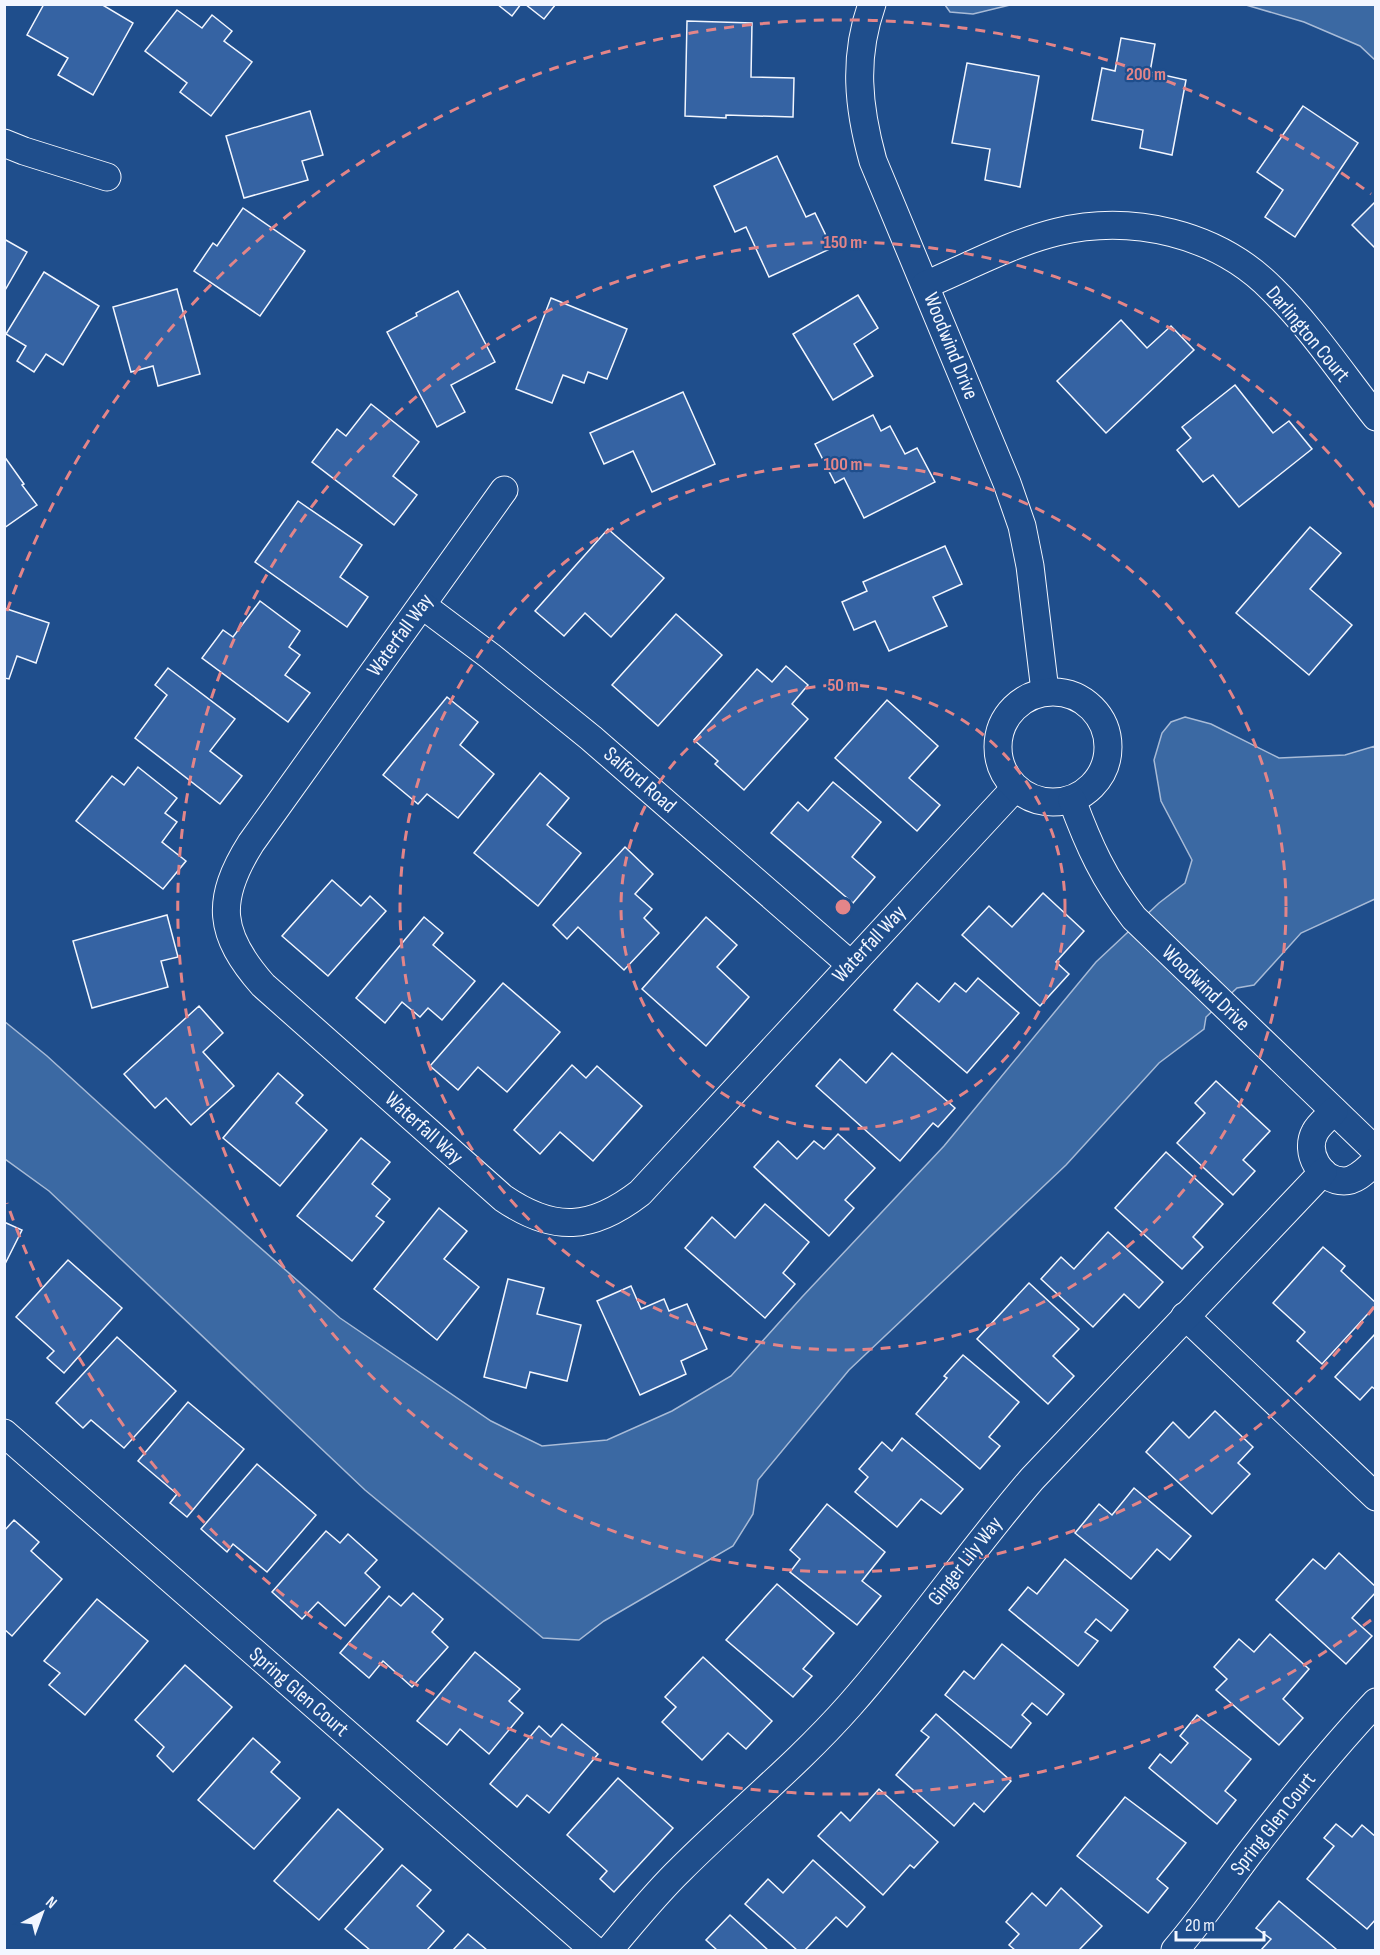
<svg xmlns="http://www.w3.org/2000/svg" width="1380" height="1955" viewBox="0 0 1380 1955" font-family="'Sofia Sans Condensed',sans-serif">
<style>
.water{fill:#3b69a3;stroke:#a8bbd7;stroke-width:1.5}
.building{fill:#3563a3;stroke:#f2f6ff;stroke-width:1.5}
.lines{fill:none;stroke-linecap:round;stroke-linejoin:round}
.street-casing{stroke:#f2f6ff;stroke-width:29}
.street{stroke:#1f4e8c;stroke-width:27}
.ring{fill:none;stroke:#e38589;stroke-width:3;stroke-dasharray:10 8}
.labels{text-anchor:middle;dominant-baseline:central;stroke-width:4.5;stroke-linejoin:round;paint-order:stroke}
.street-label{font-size:21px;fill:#f2f6ff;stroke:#1f4e8c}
.centre{fill:#e38589;stroke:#1f4e8c;stroke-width:3}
.ring-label{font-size:18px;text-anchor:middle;font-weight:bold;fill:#e38589;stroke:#1f4e8c;stroke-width:4.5;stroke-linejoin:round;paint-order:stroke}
</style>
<rect width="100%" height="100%" fill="#1f4e8c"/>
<g class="water">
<polygon points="945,5 1010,5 973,14 950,12"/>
<polygon points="1246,5 1375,5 1375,60 1360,46 1304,22"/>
<polygon points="1185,717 1211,724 1279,758 1345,755 1375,746 1375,899 1301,933 1254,985 1237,988 1206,1017 1204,1029 1159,1063 1066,1165 849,1370 758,1480 753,1514 733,1546 604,1621 579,1640 543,1638 365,1490 49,1191 5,1159 4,1021 47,1056 172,1170 340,1318 491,1421 542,1446 607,1440 672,1411 731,1376 802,1297 944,1146 1096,962 1159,903 1185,883 1192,860 1161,801 1154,760 1162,733 1171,722"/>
</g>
<g class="building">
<polygon points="44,4 101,4 133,23 93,95 58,75 68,58 27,35"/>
<polygon points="497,4 521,4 512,16"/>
<polygon points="525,4 556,4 544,19"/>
<polygon points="177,10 202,28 212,15 232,31 224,41 252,62 211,116 180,92 187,83 145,51"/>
<polygon points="687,21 752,23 751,77 794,78 793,117 726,115 726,118 685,116"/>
<polygon points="1121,38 1155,44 1150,72 1186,80 1172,155 1140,148 1143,130 1092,120 1102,68 1115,71"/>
<polygon points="967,63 1039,76 1020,187 985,180 990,149 952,143"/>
<polygon points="1303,106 1358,143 1295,237 1265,217 1283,190 1257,172"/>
<polygon points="310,111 323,155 302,161 308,180 244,198 226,136"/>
<polygon points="777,156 806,217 815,213 832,248 769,277 746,227 735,232 714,186"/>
<polygon points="1376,201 1376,249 1352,225"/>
<polygon points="243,208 305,251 260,316 194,271 213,243 217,246"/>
<polygon points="4,239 27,252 4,292"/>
<polygon points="44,272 99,306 63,365 46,354 34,372 17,361 26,346 6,334"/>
<polygon points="177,289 200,374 158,386 153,366 131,372 113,307"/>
<polygon points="458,291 495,362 451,385 465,412 437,427 387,332 417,316 416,313"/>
<polygon points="858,295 878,328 854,344 873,376 833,400 793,334"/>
<polygon points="551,298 627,329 607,379 588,372 584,383 563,375 552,403 516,389"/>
<polygon points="1121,320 1147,348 1171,326 1194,350 1106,433 1057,381"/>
<polygon points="1235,385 1273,433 1289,421 1312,449 1239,507 1213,475 1203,482 1177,450 1191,438 1182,427"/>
<polygon points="683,392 715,464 652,492 633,451 604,464 590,433"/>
<polygon points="371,404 419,442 393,476 417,495 394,525 312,462 337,429 346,436"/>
<polygon points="873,415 881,431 890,426 905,454 917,448 935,482 864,518 844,478 835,483 815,444"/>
<polygon points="4,456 24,484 22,485 37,505 4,528"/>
<polygon points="298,501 362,545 340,577 368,597 347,627 255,562"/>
<polygon points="1310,527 1341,553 1310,589 1352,625 1309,675 1236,613"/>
<polygon points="608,529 664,578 611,637 585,613 564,636 535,611"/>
<polygon points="945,546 962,584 933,597 947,626 889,651 875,621 854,630 842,602 867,591 863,582"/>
<polygon points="260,601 300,631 289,647 300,655 285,675 310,693 288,722 202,658 223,630 233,637"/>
<polygon points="4,608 49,623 36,663 17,656 9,679 4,678"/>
<polygon points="676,614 722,655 658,726 612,685"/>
<polygon points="786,666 808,685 792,704 808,719 744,790 715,764 718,761 694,740 757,669 772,682"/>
<polygon points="168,668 235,719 210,751 242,776 220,804 135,738 167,695 155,685"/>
<polygon points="447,697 478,722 460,745 494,774 458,818 427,794 418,804 383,775"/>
<polygon points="887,700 938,746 909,778 940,805 917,831 835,758"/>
<polygon points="138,767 177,798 165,813 177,822 162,842 186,861 163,889 76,821 112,776 124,785"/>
<polygon points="540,773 569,798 547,825 581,853 538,906 474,853"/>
<polygon points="833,782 881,822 852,857 875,877 853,903 771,833 798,802 808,811"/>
<polygon points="625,847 653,874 635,894 652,909 644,918 659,933 624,970 578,927 567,939 553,925"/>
<polygon points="332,880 361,906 370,896 386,911 328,976 282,936"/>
<polygon points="1043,893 1084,931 1056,962 1069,974 1040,1006 962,935 989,906 1012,927"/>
<polygon points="167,915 178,957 161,961 168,987 92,1008 73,941"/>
<polygon points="424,917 443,933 433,945 475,981 442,1020 428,1008 420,1017 402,1002 385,1023 356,998"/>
<polygon points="706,917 737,945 717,967 749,997 706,1046 642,989"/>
<polygon points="978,978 1019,1013 967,1073 894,1010 917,983 939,1002 955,983 966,992"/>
<polygon points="503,983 560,1032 507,1092 478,1067 458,1090 430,1066"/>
<polygon points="199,1006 223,1033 203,1052 234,1086 191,1125 166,1098 155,1108 124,1074"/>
<polygon points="892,1053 955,1108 938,1127 933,1123 900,1161 816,1086 840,1059 866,1083"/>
<polygon points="572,1065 586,1078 597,1066 642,1106 593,1161 560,1132 540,1154 514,1130"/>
<polygon points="278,1073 303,1095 296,1103 327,1130 280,1186 223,1138"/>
<polygon points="1216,1081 1270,1131 1243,1160 1255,1171 1233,1195 1177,1143 1205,1113 1195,1103"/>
<polygon points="838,1134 875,1168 845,1200 854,1208 829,1236 754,1167 778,1141 797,1159 814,1141 824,1149"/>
<polygon points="361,1138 390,1162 372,1184 390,1199 376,1216 384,1222 352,1261 297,1216"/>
<polygon points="1166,1152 1223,1204 1193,1237 1203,1247 1182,1269 1115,1208"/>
<polygon points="765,1204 809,1242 783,1273 795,1284 765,1318 685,1248 712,1217 735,1238"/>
<polygon points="439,1208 467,1231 444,1259 479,1287 437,1340 374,1289"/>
<polygon points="4,1222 22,1230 4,1266"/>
<polygon points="1108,1232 1163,1282 1139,1308 1124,1294 1093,1327 1041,1279 1061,1257 1074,1269"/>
<polygon points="1323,1247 1345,1266 1341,1271 1376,1303 1376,1305 1322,1364 1297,1341 1305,1332 1273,1303"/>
<polygon points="68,1260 122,1308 64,1373 47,1358 54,1351 16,1317"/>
<polygon points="508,1279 544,1288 537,1314 581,1325 567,1381 530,1372 526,1388 484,1377"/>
<polygon points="1029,1283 1079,1329 1053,1356 1074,1376 1048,1404 977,1339"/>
<polygon points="631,1286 641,1309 664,1299 669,1311 687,1304 707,1349 681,1361 686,1374 640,1395 597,1301"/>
<polygon points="1376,1333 1376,1390 1372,1387 1360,1400 1335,1377"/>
<polygon points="117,1337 176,1391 124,1448 91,1420 83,1428 56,1403"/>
<polygon points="963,1355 1019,1402 989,1437 1000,1446 980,1469 916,1414 947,1378 944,1376"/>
<polygon points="188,1402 244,1449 187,1517 170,1503 177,1494 138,1461"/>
<polygon points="1215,1411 1253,1447 1238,1463 1250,1474 1212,1514 1146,1452 1173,1422 1189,1438"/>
<polygon points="902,1438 963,1489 941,1514 921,1499 897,1527 855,1492 868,1477 859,1469 882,1442 892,1451"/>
<polygon points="257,1464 316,1515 267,1572 233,1544 227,1552 201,1529"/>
<polygon points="1134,1488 1191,1536 1170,1560 1157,1549 1131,1579 1075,1533 1099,1504 1112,1515"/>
<polygon points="827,1504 885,1552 862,1581 881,1596 857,1625 790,1572 800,1559 790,1550"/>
<polygon points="14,1520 39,1542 31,1551 62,1579 12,1636 4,1629 4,1531"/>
<polygon points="326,1531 340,1543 348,1534 377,1560 365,1573 380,1587 345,1626 318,1602 302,1619 272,1592"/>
<polygon points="1339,1553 1376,1587 1376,1592 1352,1618 1372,1636 1346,1664 1276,1600 1313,1559 1325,1569"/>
<polygon points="1065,1559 1128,1610 1111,1631 1096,1619 1085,1632 1098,1641 1078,1666 1009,1610 1028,1587 1037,1594"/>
<polygon points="777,1584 834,1633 803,1669 812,1676 793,1697 726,1640"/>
<polygon points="413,1593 443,1619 432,1632 448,1647 412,1687 383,1661 369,1678 340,1653 389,1596 401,1606"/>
<polygon points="97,1599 148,1641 85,1715 49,1685 60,1673 44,1661"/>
<polygon points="1270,1634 1309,1669 1283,1699 1303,1718 1279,1745 1216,1690 1227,1679 1214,1667 1239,1639 1254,1652"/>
<polygon points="1002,1644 1064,1694 1047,1715 1032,1703 1022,1715 1031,1723 1011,1748 945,1695 964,1671 974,1679"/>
<polygon points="475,1652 520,1689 509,1701 523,1713 489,1754 460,1729 447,1745 417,1721"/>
<polygon points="703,1657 772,1721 746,1749 728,1733 702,1760 662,1722 676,1707 665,1697"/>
<polygon points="185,1665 232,1707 173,1772 157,1756 164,1747 135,1720"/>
<polygon points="936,1714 1011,1781 984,1812 974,1803 954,1826 896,1775 929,1737 921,1731"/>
<polygon points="1197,1715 1251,1759 1225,1791 1236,1800 1217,1824 1149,1768 1160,1754 1171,1763 1188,1743 1180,1736"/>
<polygon points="562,1724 598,1754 549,1813 527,1795 517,1807 490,1784 539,1726 551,1737"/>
<polygon points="253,1738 280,1762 271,1772 300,1798 254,1849 198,1800"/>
<polygon points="618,1778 673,1828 614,1892 600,1879 607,1871 567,1835"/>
<polygon points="879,1789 938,1842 914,1868 910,1865 883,1895 818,1836 841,1812 850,1821"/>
<polygon points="1125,1797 1186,1843 1157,1879 1168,1888 1148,1913 1077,1856"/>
<polygon points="338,1809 383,1849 319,1920 274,1881"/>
<polygon points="1336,1824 1352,1837 1362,1825 1376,1837 1376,1919 1367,1929 1307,1879 1334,1846 1324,1838"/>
<polygon points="813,1860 865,1907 847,1927 836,1917 805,1950 797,1950 745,1904 768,1879 783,1893"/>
<polygon points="402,1865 431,1890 417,1906 444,1931 427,1950 370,1950 345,1929"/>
<polygon points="1061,1888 1102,1926 1079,1950 1015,1950 1009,1945 1019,1934 1006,1922 1032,1893 1046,1906"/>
<polygon points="1279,1901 1336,1949 1335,1950 1261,1950 1271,1939 1256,1928"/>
<polygon points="730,1915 768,1950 717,1950 706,1940"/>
<polygon points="468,1934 487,1950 453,1950"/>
</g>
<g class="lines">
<defs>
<g id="street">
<path d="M872,4C853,58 858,107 873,161L1007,483L1022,526L1030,566L1045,691"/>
<polyline points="4,143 24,151 107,177"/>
<path d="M925,285C968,267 1012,243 1057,232C1131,214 1217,233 1272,289C1311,327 1342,374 1376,417"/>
<path d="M504,490L251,843C215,900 218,934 263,985L503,1198C554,1233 592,1230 640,1193L1015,788"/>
<polyline points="422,605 490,656 591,738 850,964"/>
<circle cx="1053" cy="747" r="55"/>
<path d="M1072,800C1089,846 1104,879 1134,918L1376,1151"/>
<path d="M1334,1111C1328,1118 1319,1124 1315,1132C1304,1152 1320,1181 1344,1181C1357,1181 1367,1169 1376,1161"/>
<polyline points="1185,1316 1376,1497"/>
<polyline points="4,1433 594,1950"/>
<path d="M609,1950C632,1923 655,1894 681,1869C737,1813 798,1764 850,1705C914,1633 969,1552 1032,1479L1323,1172"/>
<path d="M1175,1950C1201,1920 1224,1887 1248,1855C1289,1802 1330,1751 1376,1702"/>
</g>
</defs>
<use href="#street" class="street-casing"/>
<use href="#street" class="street"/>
</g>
<g class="ring">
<circle cx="843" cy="907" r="222"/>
<circle cx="843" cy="907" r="443"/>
<path d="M1374 1307A665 665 0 1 1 1374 507"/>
<path d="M1371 1620A887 887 0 0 1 7 1203M7 611A887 887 0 0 1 1371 194"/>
</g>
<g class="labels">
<g class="street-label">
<text transform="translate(1308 334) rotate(50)">Darlington Court</text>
<text transform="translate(951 346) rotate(68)">Woodwind Drive</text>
<text transform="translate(400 635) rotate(-54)">Waterfall Way</text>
<text transform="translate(640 780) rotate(41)">Salford Road</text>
<text transform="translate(869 944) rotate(-47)">Waterfall Way</text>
<text transform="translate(1206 988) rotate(44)">Woodwind Drive</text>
<text transform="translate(424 1128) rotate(42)">Waterfall Way</text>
<text transform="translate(965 1561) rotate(-52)">Ginger Lily Way</text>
<text transform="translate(299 1692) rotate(41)">Spring Glen Court</text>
<text transform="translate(1273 1824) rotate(-52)">Spring Glen Court</text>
</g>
</g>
<circle cx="843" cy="907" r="9" class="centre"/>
<g class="ring-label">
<text x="1146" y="80">200 m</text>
<text x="843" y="248">150 m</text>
<text x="843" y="470">100 m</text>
<text x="843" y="691">50 m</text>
</g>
<rect width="1380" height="1955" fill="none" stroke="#f2f6ff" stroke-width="12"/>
<g transform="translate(42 1913) rotate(41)" stroke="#1f4e8c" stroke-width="4.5" paint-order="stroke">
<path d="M0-4.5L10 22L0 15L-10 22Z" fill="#f2f6ff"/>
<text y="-9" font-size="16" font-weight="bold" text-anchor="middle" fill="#f2f6ff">N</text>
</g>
<path d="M1176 1931v9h88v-9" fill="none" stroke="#f2f6ff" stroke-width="3"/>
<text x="1185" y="1931" font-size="18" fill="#f2f6ff" stroke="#1f4e8c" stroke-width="4.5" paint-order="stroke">20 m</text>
</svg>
